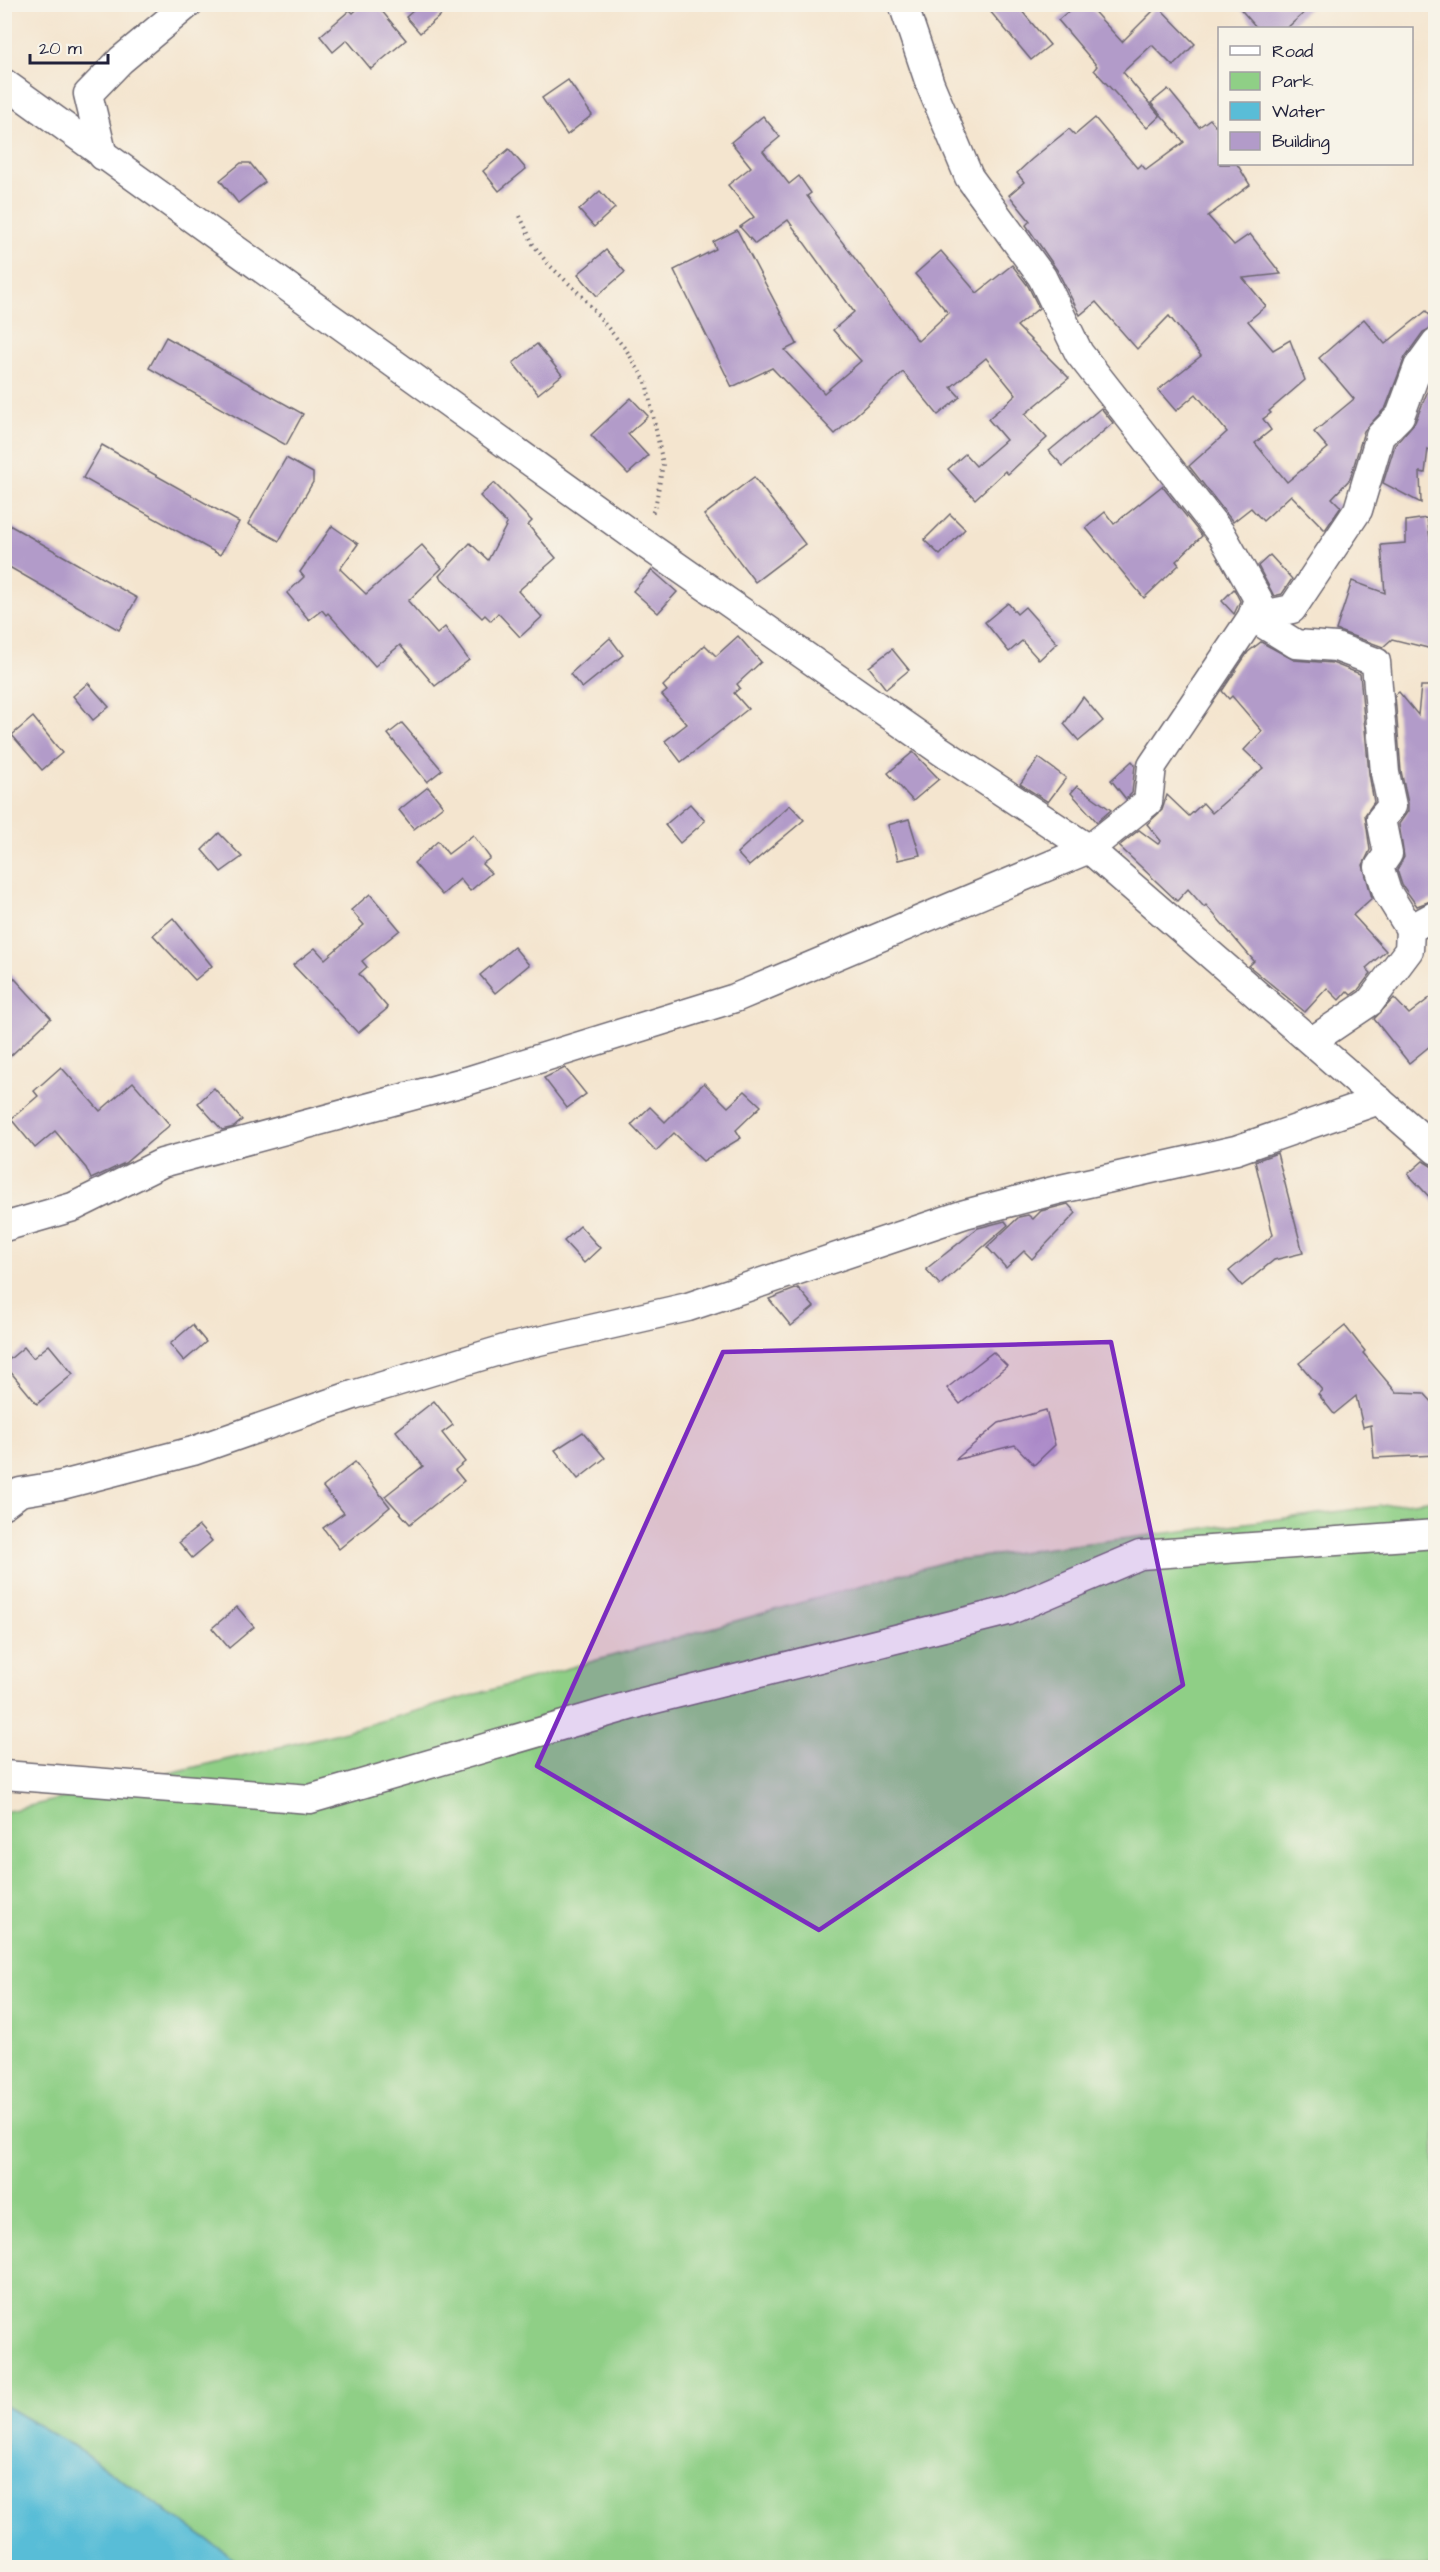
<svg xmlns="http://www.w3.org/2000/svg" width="1440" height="2572" viewBox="0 0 1440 2572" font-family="'Architects Daughter',sans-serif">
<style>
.green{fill:#8fcf86;stroke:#587860;stroke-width:1.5}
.water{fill:#59bdd7;stroke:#3e7089;stroke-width:1.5}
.building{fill:#b29bc9}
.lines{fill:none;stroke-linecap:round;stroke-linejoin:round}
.minor-casing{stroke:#6c666f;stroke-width:31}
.path{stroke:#6c666f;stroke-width:4;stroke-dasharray:1.5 4.5;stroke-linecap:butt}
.minor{stroke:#fff;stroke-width:28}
.marked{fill:#7b2cbf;fill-opacity:0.2;stroke:#7b2cbf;stroke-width:4.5;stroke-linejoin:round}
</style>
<rect width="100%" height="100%" fill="#f7f3e8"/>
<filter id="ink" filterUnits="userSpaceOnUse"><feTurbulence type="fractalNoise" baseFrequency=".0167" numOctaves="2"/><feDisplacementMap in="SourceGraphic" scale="12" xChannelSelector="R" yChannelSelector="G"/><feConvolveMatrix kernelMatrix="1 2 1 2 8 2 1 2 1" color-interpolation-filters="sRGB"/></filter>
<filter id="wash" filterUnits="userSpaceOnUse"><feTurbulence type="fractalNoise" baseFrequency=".008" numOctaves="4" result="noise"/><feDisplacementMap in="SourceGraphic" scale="24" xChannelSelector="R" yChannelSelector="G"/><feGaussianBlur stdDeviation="1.35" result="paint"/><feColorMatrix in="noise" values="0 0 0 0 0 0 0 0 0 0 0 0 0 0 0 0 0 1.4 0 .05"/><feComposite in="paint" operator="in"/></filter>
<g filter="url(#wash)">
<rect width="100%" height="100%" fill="#f4e5cf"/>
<polygon class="green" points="1435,1499 1435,2567 246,2567 75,2447 5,2406 4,1812 335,1734 948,1561"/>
<polygon class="water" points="5,2406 75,2447 246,2567 5,2567"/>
<g id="blocks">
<g class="building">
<polygon points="363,4 376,4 406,40 371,69 347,40 333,52 320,36 350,10 353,13"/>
<polygon points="421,4 454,4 420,33 406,17"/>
<polygon points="984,4 1016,4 1050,45 1031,60"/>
<polygon points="1077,4 1087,4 1122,42 1158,6 1195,44 1173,66 1152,45 1123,72 1160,116 1147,128 1094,70 1097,66 1058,20"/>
<polygon points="1236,4 1314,4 1287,28 1257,28"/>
<polygon points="568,80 592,115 567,135 542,98"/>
<polygon points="1168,89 1199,127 1210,119 1220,131 1220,164 1237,164 1250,185 1208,216 1234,245 1250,234 1281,274 1243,278 1266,306 1248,321 1273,350 1290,340 1305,380 1269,411 1271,413 1263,419 1271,430 1255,443 1287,482 1328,448 1314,432 1354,399 1319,358 1364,319 1385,344 1426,311 1436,323 1436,326 1423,332 1405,357 1386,407 1364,431 1350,479 1332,498 1341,507 1325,530 1291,495 1263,521 1251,508 1233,522 1189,466 1227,432 1196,394 1176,411 1158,390 1201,356 1169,316 1137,349 1096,302 1080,315 1057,270 1026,225 1030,221 1009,195 1024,182 1017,173 1032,159 1069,129 1075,135 1095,118 1137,168 1141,164 1146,170 1184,142 1151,103"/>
<polygon points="763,116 780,137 763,151 789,184 799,176 811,193 807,196 918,341 948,313 915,274 941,251 977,293 1012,265 1028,286 1039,308 1017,326 1069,378 1025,414 1047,438 1008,474 1005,471 975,499 948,469 965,454 976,466 1006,440 988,419 1016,395 986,358 951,387 960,397 938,415 903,372 835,434 772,368 732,387 674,270 716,249 713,242 737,230 797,344 785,350 824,393 861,361 833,330 854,312 788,220 755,244 740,227 754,217 728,185 751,167 731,142"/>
<polygon points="509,149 526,169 499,191 483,171"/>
<polygon points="241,163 250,163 265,182 238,203 220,180"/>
<polygon points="600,191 615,208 594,227 579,210"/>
<polygon points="606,250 625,272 597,296 578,274"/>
<polygon points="166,337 303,414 286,445 149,368"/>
<polygon points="537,344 562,375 538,394 513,363"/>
<polygon points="1436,371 1436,456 1428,449 1425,473 1420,472 1421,503 1383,483 1395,445 1415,422"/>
<polygon points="631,398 648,416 628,434 648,456 628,474 591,435"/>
<polygon points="1101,408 1113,423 1063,466 1049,451"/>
<polygon points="102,445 239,522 220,555 83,478"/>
<polygon points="286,458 313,473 313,482 279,541 248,524"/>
<polygon points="754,477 805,544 755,582 704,515"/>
<polygon points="494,483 532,521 528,525 556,558 518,591 542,617 520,637 498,613 491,621 485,615 482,618 439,576 470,543 488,560 507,524 480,496"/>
<polygon points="1162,486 1202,536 1176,561 1179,565 1144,598 1086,528 1105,512 1114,524"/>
<polygon points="950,514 965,529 940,555 924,540"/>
<polygon points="1427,518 1436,579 1436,650 1392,639 1383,647 1336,630 1352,581 1385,593 1381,545 1406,543 1406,521"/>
<polygon points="4,522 137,598 119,630 4,564"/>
<polygon points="332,526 358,544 340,569 366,594 422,545 442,568 408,601 437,634 445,627 469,660 435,686 400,645 375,666 328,613 326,615 322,610 309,620 287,593 304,577 300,572"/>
<polygon points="1270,555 1292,579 1282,594 1274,596 1258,566"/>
<polygon points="652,570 677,592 658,613 633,591"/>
<polygon points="1234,589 1240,601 1234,614 1222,601"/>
<polygon points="1008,603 1017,614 1025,607 1057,643 1039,660 1022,641 1009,652 985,622"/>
<polygon points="738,636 761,662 737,684 740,688 734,693 748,709 681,762 665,741 687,724 662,695 667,691 663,686 705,645 716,656"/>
<polygon points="610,638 623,655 582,688 570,674"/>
<polygon points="1261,642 1294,660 1332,663 1360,674 1369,774 1374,802 1365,815 1370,850 1363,865 1372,898 1353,915 1386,951 1366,968 1371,973 1358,990 1351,995 1347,991 1339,1000 1327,988 1305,1012 1249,966 1254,961 1206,905 1204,907 1188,889 1177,901 1119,846 1139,830 1158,844 1161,841 1147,824 1162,810 1167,795 1189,816 1203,803 1212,813 1263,768 1244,750 1262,731 1232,696 1229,699 1222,691 1248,652"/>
<polygon points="892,649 909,670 886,689 869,667"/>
<polygon points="88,683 109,707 93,720 73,696"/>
<polygon points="1421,686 1436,686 1436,899 1417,906 1402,885 1397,870 1404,857 1399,824 1408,811 1408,803 1401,771 1395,695 1399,692 1418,715"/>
<polygon points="1083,697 1103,721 1079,741 1064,724"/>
<polygon points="33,717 62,753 42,770 12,735"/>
<polygon points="402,723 442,770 427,782 388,734"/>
<polygon points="913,752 939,779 913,801 888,773"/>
<polygon points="1039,758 1066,778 1048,802 1020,784"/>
<polygon points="1132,761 1135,765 1132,793 1126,799 1111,780"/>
<polygon points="1077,786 1111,810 1097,822 1071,793"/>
<polygon points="428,787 443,806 414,829 399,810"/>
<polygon points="690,804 705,821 680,843 665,825"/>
<polygon points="790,805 804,820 749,866 737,853"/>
<polygon points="909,819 920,855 898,860 888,825"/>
<polygon points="219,833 242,857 221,872 202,850"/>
<polygon points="473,835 490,858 482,864 491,873 470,891 460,879 442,895 414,863 438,841 448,854"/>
<polygon points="370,894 400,930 362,961 367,967 359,974 388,1008 358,1033 293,965 315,948 325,959 364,925 351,910"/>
<polygon points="173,918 212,966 195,980 153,935"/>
<polygon points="514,947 529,965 495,993 480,975"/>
<polygon points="4,967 51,1018 4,1062"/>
<polygon points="1436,993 1436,1041 1409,1063 1374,1019 1394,998 1409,1014"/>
<polygon points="61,1067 100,1111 133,1082 170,1125 125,1163 91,1179 86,1168 55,1131 35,1148 11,1119 38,1096 34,1091"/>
<polygon points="565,1068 586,1094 567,1108 544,1078"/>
<polygon points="704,1083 728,1107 745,1091 761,1106 736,1130 741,1138 703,1161 674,1133 656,1151 631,1125 650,1107 665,1122"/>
<polygon points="214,1088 242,1120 234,1127 222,1130 198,1103"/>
<polygon points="1277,1153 1303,1253 1274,1260 1242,1286 1229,1271 1273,1235 1255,1161"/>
<polygon points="1423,1161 1436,1169 1436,1204 1408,1174"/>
<polygon points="1068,1204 1076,1213 1032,1259 1024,1251 1006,1268 987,1247 1019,1217 1028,1215 1033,1219 1041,1211"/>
<polygon points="1005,1221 1008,1225 940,1285 926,1269 978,1228"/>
<polygon points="580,1226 600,1248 584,1263 564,1241"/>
<polygon points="798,1288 814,1307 791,1326 769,1299"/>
<polygon points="192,1325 206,1342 184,1361 170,1344"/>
<polygon points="1345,1326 1365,1351 1363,1353 1396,1392 1424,1393 1434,1404 1436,1455 1374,1458 1371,1425 1363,1427 1356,1396 1334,1414 1318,1394 1322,1390 1299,1363"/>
<polygon points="49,1345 73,1374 37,1404 4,1364 24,1347 33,1358"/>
<polygon points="993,1352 1007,1366 960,1404 947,1388"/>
<polygon points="434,1401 453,1425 442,1433 465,1462 455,1470 464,1481 410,1524 385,1496 423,1466 396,1431"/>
<polygon points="1046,1410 1055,1445 1034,1465 1015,1445 955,1460 999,1423"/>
<polygon points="583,1432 605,1458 578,1479 555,1450"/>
<polygon points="355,1462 390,1507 339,1549 323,1528 344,1513 323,1487"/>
<polygon points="199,1526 212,1541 192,1558 179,1542"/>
<polygon points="237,1607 254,1627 229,1648 212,1628"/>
</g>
</g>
</g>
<g filter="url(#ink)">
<use href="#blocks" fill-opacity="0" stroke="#6c666f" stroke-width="1.5"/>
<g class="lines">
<defs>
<g id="minor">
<polyline points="903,4 930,84 969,177 1042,277 1079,353 1222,535 1258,599 1252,617 1296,644 1336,647 1376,662 1385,773 1392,806 1381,819 1388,854 1379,867 1387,892 1410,929"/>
<polyline points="4,83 638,539 941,751 1089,849 1436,1150"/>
<polyline points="103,156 88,94 121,60 188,4"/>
<polyline points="1312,1041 1370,1002 1409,950 1410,929 1436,915"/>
<polyline points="4,1227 73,1207 162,1163 467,1081 735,998 1089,849 1148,802 1152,766 1252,617 1292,609 1358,510 1380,436 1400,416 1418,367 1436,342"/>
<polyline points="4,1504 20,1492 62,1485 193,1451 353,1395 508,1348 688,1307 965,1214 1061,1189 1236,1150 1379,1100"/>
<polyline points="4,1775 310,1799 639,1703 1008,1611 1140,1555 1436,1534"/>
</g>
</defs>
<use href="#minor" class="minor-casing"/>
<polyline class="path" points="520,216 533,244 547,263 582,296 627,351 646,382 663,464 655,508 651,515"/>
<use href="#minor" class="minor"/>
</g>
</g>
<path class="marked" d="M1111,1342L1183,1685L819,1930L537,1766L723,1352Z"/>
<rect width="1440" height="2572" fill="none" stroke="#f7f3e8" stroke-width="24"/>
<rect x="1218" y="27" width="195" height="138" fill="#f7f3e8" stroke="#a29fa3" stroke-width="1.5"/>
<rect x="1230" y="46" width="30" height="9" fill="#ffffff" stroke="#a29fa3" stroke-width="1.5"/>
<text x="1272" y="57" font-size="18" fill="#22223b">Road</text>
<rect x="1230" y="72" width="30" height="18" fill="#8fcf86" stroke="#a29fa3" stroke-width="1.5"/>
<text x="1272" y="87" font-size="18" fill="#22223b">Park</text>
<rect x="1230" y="102" width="30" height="18" fill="#59bdd7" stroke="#a29fa3" stroke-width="1.5"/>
<text x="1272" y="117" font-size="18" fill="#22223b">Water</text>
<rect x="1230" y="132" width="30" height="18" fill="#b29bc9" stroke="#a29fa3" stroke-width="1.5"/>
<text x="1272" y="147" font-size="18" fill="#22223b">Building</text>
<path d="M30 54v9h78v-9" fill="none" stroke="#22223b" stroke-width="3"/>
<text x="39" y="54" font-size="18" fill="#22223b" stroke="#f7f3e8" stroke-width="4.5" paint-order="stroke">20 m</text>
</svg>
